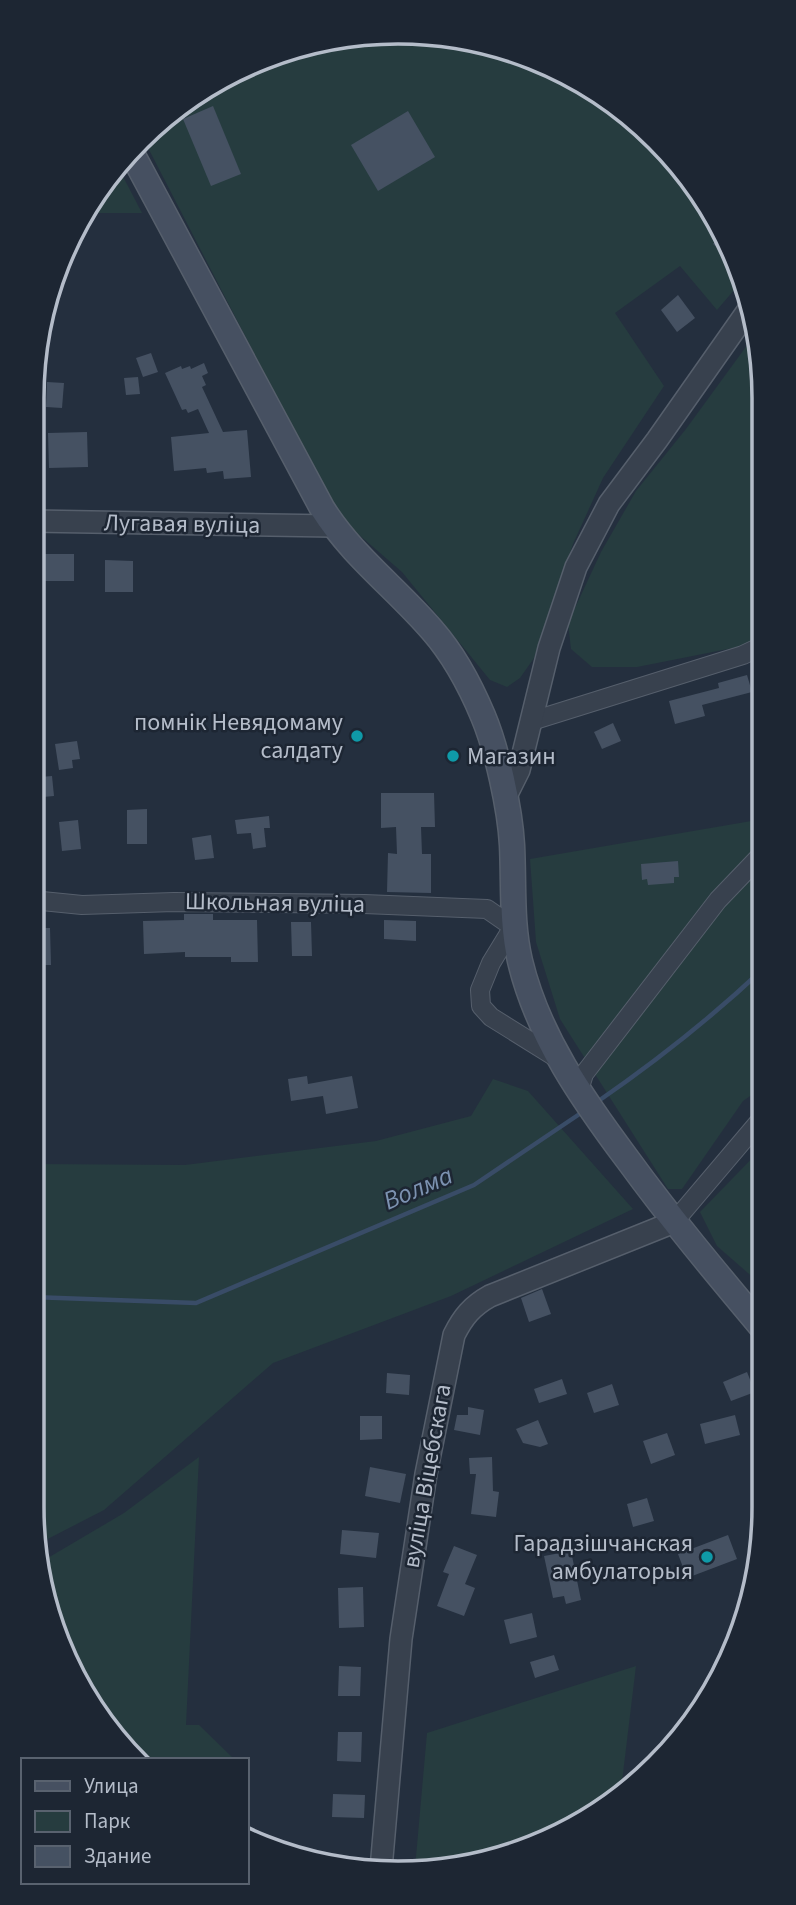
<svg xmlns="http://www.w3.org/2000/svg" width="796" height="1905" viewBox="0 0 796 1905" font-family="'Source Sans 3',sans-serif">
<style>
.green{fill:#263c3f}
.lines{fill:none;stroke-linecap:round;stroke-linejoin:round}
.stream{stroke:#394c67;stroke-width:4.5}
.building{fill:#455162}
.minor-casing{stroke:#565f6c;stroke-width:20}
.tertiary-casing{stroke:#565f6c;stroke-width:24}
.secondary-casing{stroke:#565f6c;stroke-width:27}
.minor{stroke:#38414e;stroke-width:18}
.tertiary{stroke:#38414e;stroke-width:21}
.secondary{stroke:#465061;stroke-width:24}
.culture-dot{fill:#0f9aa8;stroke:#1d2633;stroke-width:2.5}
.labels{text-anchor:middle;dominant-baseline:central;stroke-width:5;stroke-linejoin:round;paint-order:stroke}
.street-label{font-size:24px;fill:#b4bcc9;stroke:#1d2633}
.poi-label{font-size:24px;fill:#b4bcc9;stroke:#1d2633;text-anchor:end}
.water-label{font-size:26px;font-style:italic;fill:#7c92b1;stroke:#1d2633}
.rim{fill:none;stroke:#b4bcc9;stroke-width:3.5}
</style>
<rect width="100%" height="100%" fill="#242f3e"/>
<g class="green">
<polygon points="374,32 515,51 601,93 674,157 727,236 741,282 717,310 680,266 615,313 664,386 603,478 573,544 534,658 520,678 507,687 490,680 402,572 350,527 323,487 144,140 236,69"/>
<polygon points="117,165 142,213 90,213"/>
<polygon points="756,333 761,350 762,635 743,646 637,667 592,667 571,649 568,623 601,552 636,491 686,429"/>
<polygon points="763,819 763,1087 743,1101 682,1189 668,1189 560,1019 536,942 530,859"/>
<polygon points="493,1079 528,1091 633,1209 451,1296 273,1363 104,1510 38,1544 32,1507 32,1164 185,1165 376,1141 471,1116"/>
<polygon points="764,1146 764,1287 717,1246 700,1212"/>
<polygon points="199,1457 186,1725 199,1725 235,1760 136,1760 122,1748 51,1625 41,1562 124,1513"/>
<polygon points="636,1666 621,1790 582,1824 469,1867 415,1868 427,1733"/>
</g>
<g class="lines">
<g class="stream">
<path d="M597,1102C655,1062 712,1017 763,969"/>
<polyline points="32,1297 196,1303 474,1185 584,1111"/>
</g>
</g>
<g class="building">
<polygon points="213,106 241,174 211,186 183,119"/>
<polygon points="408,111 435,157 378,191 351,145"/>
<polygon points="724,231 727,236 735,263 713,244"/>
<polygon points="678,295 695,318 677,332 661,310"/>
<polygon points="151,353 158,372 143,377 136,358"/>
<polygon points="204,363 208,373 202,376 206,385 202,387 223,432 247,430 251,477 224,479 223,471 207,473 206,468 174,471 171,437 209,433 198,409 188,413 186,409 182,410 165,373 181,366 182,369 190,366 191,369"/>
<polygon points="138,377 140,394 126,395 124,378"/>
<polygon points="47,382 64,383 62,408 46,407"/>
<polygon points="87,432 88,467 49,468 48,433"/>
<polygon points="39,554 74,554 74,581 38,581"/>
<polygon points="105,560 133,561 133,592 105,592"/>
<polygon points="747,675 752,692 702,705 705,716 675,724 669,701 719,688 718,683"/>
<polygon points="613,723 621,741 602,749 594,732"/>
<polygon points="77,741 80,759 72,760 73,768 59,770 55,744"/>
<polygon points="52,776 54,796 43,797 40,777"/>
<polygon points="381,793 434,793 435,827 421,827 422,854 431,854 431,893 387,892 388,853 397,854 396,827 381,828"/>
<polygon points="147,809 147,844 127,844 127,810"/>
<polygon points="269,816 270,828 264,828 266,847 253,849 251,833 237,834 235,820"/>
<polygon points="78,820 81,849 62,851 59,822"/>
<polygon points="211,835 214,858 195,860 192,838"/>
<polygon points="678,861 679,877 674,877 674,883 648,885 647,879 642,880 641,864"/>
<polygon points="184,914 213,914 213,920 257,920 258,962 231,962 231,957 185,957 185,952 144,954 143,921 184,920"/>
<polygon points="384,920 416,921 416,941 384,939"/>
<polygon points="291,922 311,922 312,956 292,956"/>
<polygon points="32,928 50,928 51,965 32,965"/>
<polygon points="307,1076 308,1084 352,1076 358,1108 326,1114 323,1096 291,1101 288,1079"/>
<polygon points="542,1289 551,1314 529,1322 521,1298"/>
<polygon points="747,1372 755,1392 731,1401 723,1382"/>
<polygon points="387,1373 410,1375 409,1395 386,1393"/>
<polygon points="562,1379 567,1394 539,1403 534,1389"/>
<polygon points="612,1384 619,1405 594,1413 587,1393"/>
<polygon points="468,1407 484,1410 480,1435 454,1430 457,1415 468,1415"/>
<polygon points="735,1415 740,1435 705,1444 700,1424"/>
<polygon points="360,1416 382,1416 382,1439 360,1440"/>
<polygon points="538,1420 548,1444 540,1447 523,1443 516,1429"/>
<polygon points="667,1433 675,1455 651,1464 643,1441"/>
<polygon points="492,1457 493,1491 499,1492 496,1517 471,1514 476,1474 470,1474 469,1458"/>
<polygon points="370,1467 406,1474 400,1503 365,1496"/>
<polygon points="647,1498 654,1521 633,1527 627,1504"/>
<polygon points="342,1530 379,1533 376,1558 340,1554"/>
<polygon points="728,1535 737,1559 687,1578 678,1554"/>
<polygon points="454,1546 477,1555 465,1584 475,1588 464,1616 437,1606 449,1574 443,1572"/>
<polygon points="571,1551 581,1600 566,1604 564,1596 553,1598 544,1556"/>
<polygon points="363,1587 364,1627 339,1628 338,1588"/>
<polygon points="532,1613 537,1637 510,1644 504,1620"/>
<polygon points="554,1655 559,1670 535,1678 530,1662"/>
<polygon points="339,1666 361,1667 360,1696 338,1696"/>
<polygon points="338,1732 362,1732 361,1762 337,1761"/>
<polygon points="333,1794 365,1795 364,1818 332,1817"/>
</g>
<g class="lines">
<defs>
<g id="minor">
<polyline points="532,721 743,655 762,646"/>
<polyline points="32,900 82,905 174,902 364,904 487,909 513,927 491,963 480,990 481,1006 491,1017 560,1060"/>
<polyline points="579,1090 584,1074 718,900 763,853"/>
<polyline points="674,1222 763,1117"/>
</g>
<g id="tertiary">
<polyline points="32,521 333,526"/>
<polyline points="505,798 519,770 549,648 576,567 609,504 657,440 749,309"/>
<path d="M381,1869L401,1639L426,1474L454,1335C463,1317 472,1306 490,1296L674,1222"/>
</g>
<path id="secondary" d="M130,150L322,508C352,556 396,588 432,630C454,655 470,685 483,716C497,749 510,809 512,845C514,885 511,923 520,961C538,1036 583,1100 628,1160C671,1219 717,1274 764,1330"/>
</defs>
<use href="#minor" class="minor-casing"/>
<use href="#tertiary" class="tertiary-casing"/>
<use href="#secondary" class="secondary-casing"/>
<use href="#minor" class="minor"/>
<use href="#tertiary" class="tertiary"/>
<use href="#secondary" class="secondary"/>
</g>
<g class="culture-dot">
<circle cx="357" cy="736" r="7"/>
<circle cx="453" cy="756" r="7"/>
<circle cx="707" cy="1557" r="7"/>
</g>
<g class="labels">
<g class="street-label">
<text transform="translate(182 524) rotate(1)">Лугавая вуліца</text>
<text transform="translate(275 903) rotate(1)">Школьная вуліца</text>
<text transform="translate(427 1476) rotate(-80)">вуліца Віцебскага</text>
</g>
<g class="poi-label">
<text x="343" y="722">помнік Невядомаму<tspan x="343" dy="28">салдату</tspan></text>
<text x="467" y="756" text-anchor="start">Магазин</text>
<text x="693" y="1543">Гарадзішчанская<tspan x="693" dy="28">амбулаторыя</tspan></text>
</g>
<g class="water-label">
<text transform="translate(418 1188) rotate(-23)">Волма</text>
</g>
</g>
<path d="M0 0H796V1905H0ZM398 44H398A354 354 0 0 1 752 398V1507A354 354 0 0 1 398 1861H398A354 354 0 0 1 44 1507V398A354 354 0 0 1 398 44Z" fill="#1d2633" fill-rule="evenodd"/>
<path class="rim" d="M398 44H398A354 354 0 0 1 752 398V1507A354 354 0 0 1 398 1861H398A354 354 0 0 1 44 1507V398A354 354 0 0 1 398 44Z"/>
<rect x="21" y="1758" width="228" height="126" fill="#1d2633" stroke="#59626f" stroke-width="2"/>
<rect x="35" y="1781" width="35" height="10" fill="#465061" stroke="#59626f" stroke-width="2"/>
<text x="84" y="1793" font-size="21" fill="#b4bcc9">Улица</text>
<rect x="35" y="1811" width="35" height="21" fill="#263c3f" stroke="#59626f" stroke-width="2"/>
<text x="84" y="1828" font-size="21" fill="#b4bcc9">Парк</text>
<rect x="35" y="1846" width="35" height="21" fill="#455162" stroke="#59626f" stroke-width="2"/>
<text x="84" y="1863" font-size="21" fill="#b4bcc9">Здание</text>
</svg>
